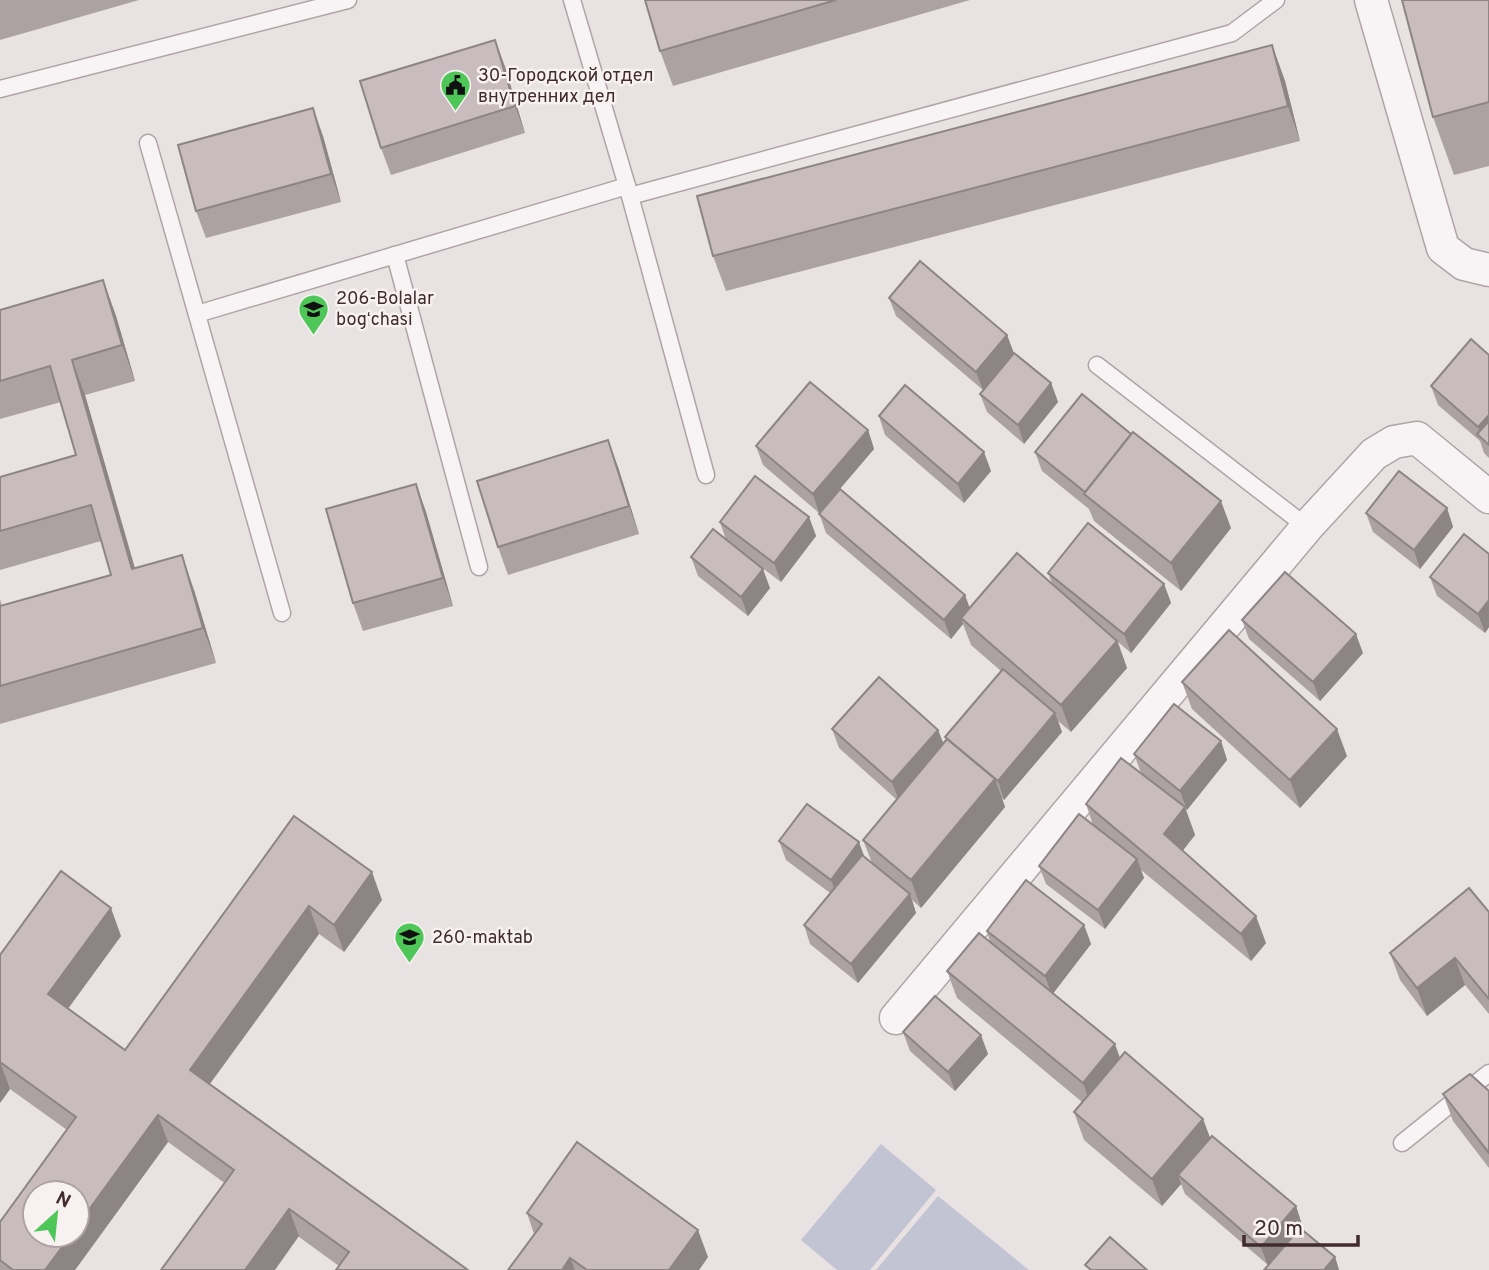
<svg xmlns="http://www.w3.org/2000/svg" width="1489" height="1270" viewBox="0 0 1489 1270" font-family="Overpass,sans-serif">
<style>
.green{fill:#c3c4d3}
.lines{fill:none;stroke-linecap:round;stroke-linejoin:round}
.lane-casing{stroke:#b0a4a5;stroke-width:19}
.street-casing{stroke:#b0a4a5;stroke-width:35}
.lane{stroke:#f8f4f5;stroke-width:16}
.street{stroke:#f8f4f5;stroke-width:32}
.wall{fill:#ada2a3}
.shaded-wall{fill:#8d8485}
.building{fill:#c9bcbe;stroke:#8d8485;stroke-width:2}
.labels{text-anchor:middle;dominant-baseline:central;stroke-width:5;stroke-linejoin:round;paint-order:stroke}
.poi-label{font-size:18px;fill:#402b2e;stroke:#f7f1f2;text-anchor:start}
</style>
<rect width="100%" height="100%" fill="#e9e2e3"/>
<g class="green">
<polygon points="881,1144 936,1190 870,1270 837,1270 801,1240"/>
<polygon points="938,1196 1029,1270 876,1270"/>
</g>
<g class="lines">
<defs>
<g id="lane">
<polyline points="572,0 630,196 706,475"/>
<polyline points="0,89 348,0"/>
<polyline points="148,143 282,613"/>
<polyline points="630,196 1232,33 1276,0"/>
<polyline points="395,255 479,567"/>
<polyline points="197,314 627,186"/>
<polyline points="1097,365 1307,527"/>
<polyline points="1402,1143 1489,1073"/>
</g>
<g id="street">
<polyline points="1371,0 1443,248 1464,264 1489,270"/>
<polyline points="896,1018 1307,527 1374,454 1394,442 1417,438 1489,497"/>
</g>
</defs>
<use href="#lane" class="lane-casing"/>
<use href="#street" class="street-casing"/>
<use href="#lane" class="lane"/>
<use href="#street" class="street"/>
</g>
<g class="wall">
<polygon points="0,0 139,0 0,40"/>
<polygon points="645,0 970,0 673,86 660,51"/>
<polygon points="1489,0 1489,166 1454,175 1433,117"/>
<polygon points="495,40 505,67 525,133 391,175 381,148"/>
<polygon points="1272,45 1285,81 1300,141 726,291 713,256"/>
<polygon points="323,136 341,202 206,238 196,211"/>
<polygon points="103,280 116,316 135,381 85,395 135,568 194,590 216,663 0,724 0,599 2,606 111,575 101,541 0,570 0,477 76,455 61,402 0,419 0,310"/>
<polygon points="889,298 1007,335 1014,353 1051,383 1058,402 1024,444 987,412 980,394 983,390 896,316"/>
<polygon points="1489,355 1489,458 1484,453 1480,441 1438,405 1431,386"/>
<polygon points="879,416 991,471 964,503 885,435"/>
<polygon points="868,430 874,449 840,489 965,595 969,608 1052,583 1048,573 1164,584 1171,603 1131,653 1118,642 1127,668 1071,732 1058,721 1062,732 1004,800 1002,798 1005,807 921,908 912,900 916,913 858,983 810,944 804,925 830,893 786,860 779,841 865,857 872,863 863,840 897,800 839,748 832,729 938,730 944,744 947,740 945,737 1001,671 971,645 963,624 951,639 826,533 819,513 763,465 756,446"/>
<polygon points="1035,452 1231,528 1181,591 1094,521 1089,509 1042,471"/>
<polygon points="618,467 639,534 508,575 498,547"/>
<polygon points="416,484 426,512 453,606 363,631 353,603"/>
<polygon points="1447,508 1453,527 1420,569 1373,532 1366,513"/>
<polygon points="809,517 816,536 781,582 753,561 770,588 748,616 698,576 691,557 726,540 720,522"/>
<polygon points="1489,554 1489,627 1485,633 1437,596 1430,577"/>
<polygon points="1242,620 1363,653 1320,701 1249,639"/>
<polygon points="1182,682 1347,756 1300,808 1192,709"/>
<polygon points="1221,741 1227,760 1187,810 1185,809 1195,835 1182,851 1266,943 1251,961 1141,870 1144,878 1105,929 1046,884 1039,866 1093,825 1086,804 1141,773 1134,754"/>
<polygon points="294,816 382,900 344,952 319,934 210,1084 468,1270 339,1266 168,1142 75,1270 0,1270 0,1222 67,1130 10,1089 0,1103 0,955 121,936 68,1009 125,1050"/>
<polygon points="1489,912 1489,1014 1465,985 1427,1016 1400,980 1390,953"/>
<polygon points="1084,925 1091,944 1053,993 1120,1058 1203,1119 1210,1138 1296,1206 1302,1225 1300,1228 1335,1257 1339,1270 1264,1270 1268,1265 1185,1194 1181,1184 1162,1206 1084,1140 1074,1112 1082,1102 957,998 947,971 990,942 987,931"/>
<polygon points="903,1032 988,1054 955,1091 910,1051"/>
<polygon points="1489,1091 1489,1168 1453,1121 1443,1094"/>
<polygon points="527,1213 708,1257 699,1270 508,1270 534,1234"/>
</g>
<g class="shaded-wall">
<polygon points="495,40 505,67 525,133 515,106"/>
<polygon points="1272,45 1285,81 1300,141 1288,106"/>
<polygon points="313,108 323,136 341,202 331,174"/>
<polygon points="103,280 116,316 135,381 122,345"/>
<polygon points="1007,335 1014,354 983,390 976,372"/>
<polygon points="72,360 85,395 145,604 132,569"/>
<polygon points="1051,383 1058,402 1024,444 1018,425"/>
<polygon points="1489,415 1489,442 1483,439 1478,427"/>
<polygon points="868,430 874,449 819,513 813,494"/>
<polygon points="608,440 618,467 639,534 629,506"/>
<polygon points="984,452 991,471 964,503 958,484"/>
<polygon points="416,484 426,512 453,606 443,578"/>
<polygon points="1221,501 1231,528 1181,591 1171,563"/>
<polygon points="1447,508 1453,527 1420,569 1414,550"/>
<polygon points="809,517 816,536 781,582 774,563"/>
<polygon points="182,555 194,590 216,663 203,628"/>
<polygon points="763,569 770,588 748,616 741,597"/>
<polygon points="1164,584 1171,603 1131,653 1124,634"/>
<polygon points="965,595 972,614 961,618 963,624 951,639 944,620"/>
<polygon points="1489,600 1489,627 1485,633 1478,614"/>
<polygon points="1356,634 1363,653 1320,701 1313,682"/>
<polygon points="1117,641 1127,668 1071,732 1061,705"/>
<polygon points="1055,713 1062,732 1004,800 998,781"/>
<polygon points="1337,729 1347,756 1300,808 1290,780"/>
<polygon points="938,730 945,749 899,801 892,782"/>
<polygon points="1221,741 1227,760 1187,810 1180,791"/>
<polygon points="995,779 1005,807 921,908 911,880"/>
<polygon points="1185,807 1195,835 1174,862 1164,834"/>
<polygon points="859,842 866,861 838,899 831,880"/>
<polygon points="1137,859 1144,878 1105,929 1098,910"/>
<polygon points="372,872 382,900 344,952 334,925"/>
<polygon points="910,894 916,913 858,983 851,964"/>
<polygon points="309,906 319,934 200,1097 190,1070"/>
<polygon points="111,908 121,936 58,1022 48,994"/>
<polygon points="1256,916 1266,943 1251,961 1241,934"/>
<polygon points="1084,925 1091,944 1052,995 1045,976"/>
<polygon points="1455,958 1465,985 1427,1016 1417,988"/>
<polygon points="981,1035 988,1054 955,1091 948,1072"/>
<polygon points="1115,1044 1125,1072 1093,1111 1083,1083"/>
<polygon points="0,1062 10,1089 0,1103"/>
<polygon points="158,1115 168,1142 75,1270 45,1270 71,1235 77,1235 77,1226"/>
<polygon points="1203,1119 1213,1146 1178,1175 1181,1184 1162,1206 1152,1179"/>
<polygon points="1296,1206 1302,1225 1268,1266 1261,1247"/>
<polygon points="289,1209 299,1236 275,1270 245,1270"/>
<polygon points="698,1230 708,1257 699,1270 669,1270"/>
<polygon points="1335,1257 1339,1270 1324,1270"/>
<polygon points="570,1258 575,1270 562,1270"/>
</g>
<g class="building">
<polygon points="645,0 836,0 660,51"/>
<polygon points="1402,0 1489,0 1489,102 1433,117"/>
<polygon points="495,40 515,106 381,148 360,81"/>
<polygon points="1272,45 1288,106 713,256 697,196"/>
<polygon points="313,108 331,174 196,211 178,145"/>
<polygon points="920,261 1007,335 976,372 889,298"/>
<polygon points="103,280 122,345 72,360 132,569 182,555 203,628 0,686 0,606 111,575 91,505 0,531 0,477 76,455 50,366 0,381 0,310"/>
<polygon points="1471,339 1489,355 1489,415 1478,427 1431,386"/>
<polygon points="1014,353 1051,383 1018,425 980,394"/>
<polygon points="810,382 868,430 813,494 756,446"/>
<polygon points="905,385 984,452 958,484 879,416"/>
<polygon points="1082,394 1131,434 1085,492 1035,452"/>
<polygon points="1489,421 1489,445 1477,434"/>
<polygon points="1133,432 1221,501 1171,563 1084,494"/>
<polygon points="608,440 629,506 498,547 477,481"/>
<polygon points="1399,471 1447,508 1414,550 1366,513"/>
<polygon points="755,476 809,517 774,563 720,522"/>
<polygon points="416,484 443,578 353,603 326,509"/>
<polygon points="840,489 965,595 944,620 819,514"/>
<polygon points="1088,523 1164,584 1124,634 1048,573"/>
<polygon points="713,529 763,569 741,597 691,557"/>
<polygon points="1464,534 1489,554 1489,600 1478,614 1430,577"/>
<polygon points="1017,553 1117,641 1061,705 961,618"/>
<polygon points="1285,572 1356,634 1313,682 1242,620"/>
<polygon points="1229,630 1337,729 1290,780 1182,682"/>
<polygon points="1003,669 1055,713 998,781 945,737"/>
<polygon points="879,677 938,730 892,782 832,729"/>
<polygon points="1174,704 1221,741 1180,791 1134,754"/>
<polygon points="947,739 995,779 911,880 863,840"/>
<polygon points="1121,758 1185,807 1164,834 1256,916 1241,934 1086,804"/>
<polygon points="807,804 859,842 831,880 779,841"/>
<polygon points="1079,814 1137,859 1098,910 1039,866"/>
<polygon points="294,816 372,872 334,925 309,906 190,1070 468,1270 336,1270 349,1252 289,1209 245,1270 161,1270 234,1170 158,1115 77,1226 77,1193 35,1193 35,1235 71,1235 45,1270 13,1270 0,1260 0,1222 76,1117 0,1062 0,955 61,871 111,908 48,994 125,1050"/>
<polygon points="862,855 910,894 851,964 804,925"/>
<polygon points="1026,880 1084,925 1045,976 987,931"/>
<polygon points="1469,888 1489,912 1489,999 1455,958 1417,988 1390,953"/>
<polygon points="979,933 1115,1044 1083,1083 947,971"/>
<polygon points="935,996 981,1035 948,1072 903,1032"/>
<polygon points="1125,1052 1203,1119 1152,1179 1074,1112"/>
<polygon points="1470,1074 1489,1091 1489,1153 1443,1094"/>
<polygon points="1212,1136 1296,1206 1261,1247 1178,1175"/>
<polygon points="577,1142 698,1230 669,1270 587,1270 570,1258 562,1270 508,1270 542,1224 527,1213"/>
<polygon points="1300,1228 1335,1257 1324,1270 1264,1270"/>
<polygon points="1110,1237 1147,1270 1091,1270 1085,1265"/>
</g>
<defs>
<symbol id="civic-pin" viewBox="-11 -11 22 30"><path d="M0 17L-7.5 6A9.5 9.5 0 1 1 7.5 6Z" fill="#4fc658" stroke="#f7f1f2"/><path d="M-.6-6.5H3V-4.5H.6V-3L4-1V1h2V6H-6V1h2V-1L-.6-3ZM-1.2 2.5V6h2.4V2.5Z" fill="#111"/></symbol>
<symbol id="school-pin" viewBox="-11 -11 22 30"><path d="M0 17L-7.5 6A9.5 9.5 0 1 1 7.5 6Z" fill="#4fc658" stroke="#f7f1f2"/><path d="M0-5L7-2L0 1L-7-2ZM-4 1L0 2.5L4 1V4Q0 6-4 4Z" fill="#111"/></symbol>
</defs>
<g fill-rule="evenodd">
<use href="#civic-pin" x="438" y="68" width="35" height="47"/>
<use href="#school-pin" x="296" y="292" width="35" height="47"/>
<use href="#school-pin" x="392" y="920" width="35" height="47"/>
</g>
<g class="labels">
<g class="poi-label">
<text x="478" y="76">30-Городской отдел<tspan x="478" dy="21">внутренних дел</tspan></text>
<text x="336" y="299">206-Bolalar<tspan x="336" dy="21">bogʻchasi</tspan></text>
<text x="432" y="938">260-maktab</text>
</g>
</g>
<g transform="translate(56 1214) rotate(27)"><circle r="33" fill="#f7f1f2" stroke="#aea2a4" stroke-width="2"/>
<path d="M0-5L12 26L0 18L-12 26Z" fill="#4fc658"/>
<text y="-10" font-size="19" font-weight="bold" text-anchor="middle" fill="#402b2e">N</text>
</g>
<path d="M1244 1235v10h114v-10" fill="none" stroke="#402b2e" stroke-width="3.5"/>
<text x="1254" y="1235" font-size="21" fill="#402b2e" stroke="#f7f1f2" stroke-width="5" paint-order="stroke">20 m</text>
</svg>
